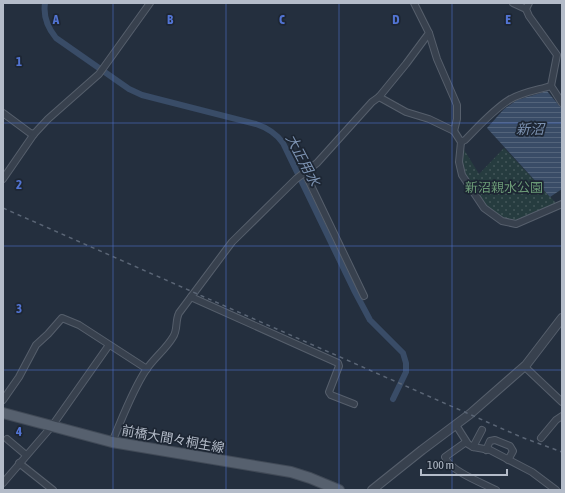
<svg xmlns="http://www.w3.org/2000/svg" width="565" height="493" viewBox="0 0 565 493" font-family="'Asap Condensed','Noto Sans JP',sans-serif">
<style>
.park{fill:url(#park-dots)}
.water{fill:url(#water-rules)}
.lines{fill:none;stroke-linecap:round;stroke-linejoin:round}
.canal{stroke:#394c67;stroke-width:6}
.minor-casing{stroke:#565f6c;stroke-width:8}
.tertiary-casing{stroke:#565f6c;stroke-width:10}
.primary-casing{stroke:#414a57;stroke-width:12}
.minor{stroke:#38414e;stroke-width:6}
.tertiary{stroke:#38414e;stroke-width:8}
.primary{stroke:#56606e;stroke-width:10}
.rail{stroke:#5a6575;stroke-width:1.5;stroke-dasharray:4 4;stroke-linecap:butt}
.grid{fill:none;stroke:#5274d3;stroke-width:1;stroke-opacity:0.55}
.labels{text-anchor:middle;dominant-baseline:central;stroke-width:3.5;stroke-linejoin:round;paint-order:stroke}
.park-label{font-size:13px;fill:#6b9a76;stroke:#1d2633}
.street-label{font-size:13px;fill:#b4bcc9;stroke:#1d2633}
.water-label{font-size:14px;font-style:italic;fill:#7c92b1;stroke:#1d2633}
.grid-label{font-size:13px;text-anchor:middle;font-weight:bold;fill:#5274d3;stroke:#1d2633;stroke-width:3.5;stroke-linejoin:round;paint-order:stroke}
</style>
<defs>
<pattern id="park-dots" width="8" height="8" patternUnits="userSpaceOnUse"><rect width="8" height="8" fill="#263c3f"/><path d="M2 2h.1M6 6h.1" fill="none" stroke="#435659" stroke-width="1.8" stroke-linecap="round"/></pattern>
<pattern id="water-rules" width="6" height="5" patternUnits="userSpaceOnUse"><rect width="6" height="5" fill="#394c67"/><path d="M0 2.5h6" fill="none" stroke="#53647b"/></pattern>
</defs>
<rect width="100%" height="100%" fill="#242f3e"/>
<polygon class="park" points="463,148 479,174 504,148 556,203 516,222 502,219 485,207 463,174 461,162"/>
<polygon class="water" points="547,91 562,109 562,189 550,197 487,128 504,109 517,100"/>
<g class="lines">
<path class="canal" d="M45,3C43,16 48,28 56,38L129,89L142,95L256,124C268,128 276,133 283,143L354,290L370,320L403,353L406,363V372L393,399"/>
<defs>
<g id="minor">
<polyline points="513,3 526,9"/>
<polyline points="529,3 526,9 529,16 557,55 551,86 562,103"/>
<polyline points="429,33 437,59 457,105 457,119 454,131"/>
<polyline points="379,97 406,112 429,119 454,131 461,142 459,162 462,175 484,208 502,221 516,224 562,204"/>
<polyline points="3,113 30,133 34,134"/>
<path d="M461,142L465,140C479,126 493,110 509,100C522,92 538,90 551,86"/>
<polyline points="305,173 364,296"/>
<polyline points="3,179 34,134 48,119 99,74 150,3"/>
<polyline points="191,297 338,363 339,366 329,392 331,395 354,404"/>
<polyline points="525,367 562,402"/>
<polyline points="3,400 19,377 36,345 48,334 62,318 79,325 147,369"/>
<polyline points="456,425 468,444 473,447 490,450 532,472 556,490"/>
<polyline points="541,438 556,420 562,416"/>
<polyline points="7,439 26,455"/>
<path d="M112,442C122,419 132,391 146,370C154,358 166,349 173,337C178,330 175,321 179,313L232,242L296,179L317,163L372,102L379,97L406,64L429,33L414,3"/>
<path d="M466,442L445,457C450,471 482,483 496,490"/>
<polyline points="473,447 482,430"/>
<polyline points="486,450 490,441 495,440 510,446 513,451 508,460"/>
<polyline points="19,463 53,490"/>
<polyline points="3,483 52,426 109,345"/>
</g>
<polyline id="tertiary" points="372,490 422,450 470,414 526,365 562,318"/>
<polyline id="primary" points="3,413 112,442 291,472 310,478 339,490"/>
</defs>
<use href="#minor" class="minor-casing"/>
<use href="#tertiary" class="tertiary-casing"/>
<use href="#primary" class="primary-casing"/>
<use href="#minor" class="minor"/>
<use href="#tertiary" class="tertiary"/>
<use href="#primary" class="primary"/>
<polyline class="rail" points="3,208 521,437 562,452"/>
</g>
<path class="grid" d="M113,3V490M226,3V490M339,3V490M452,3V490M3,123H562M3,246H562M3,370H562"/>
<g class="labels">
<g class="park-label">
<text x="504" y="187">新沼親水公園</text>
</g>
<g class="street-label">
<text transform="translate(173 439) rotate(10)">前橋大間々桐生線</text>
</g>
<g class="water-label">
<text x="530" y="129">新沼</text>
<text transform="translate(303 160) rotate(62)">大正用水</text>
</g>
</g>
<g class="grid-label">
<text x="56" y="24">A</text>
<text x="170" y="24">B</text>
<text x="282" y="24">C</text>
<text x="396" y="24">D</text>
<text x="508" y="24">E</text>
<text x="19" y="66">1</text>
<text x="19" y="189">2</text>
<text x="19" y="313">3</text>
<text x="19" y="436">4</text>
</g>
<rect width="565" height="493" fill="none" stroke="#b4bcc9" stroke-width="8"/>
<path d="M421 469v6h86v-6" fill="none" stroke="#b4bcc9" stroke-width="2"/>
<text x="427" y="469" font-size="12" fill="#b4bcc9" stroke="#1d2633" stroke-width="3" paint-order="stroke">100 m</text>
</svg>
